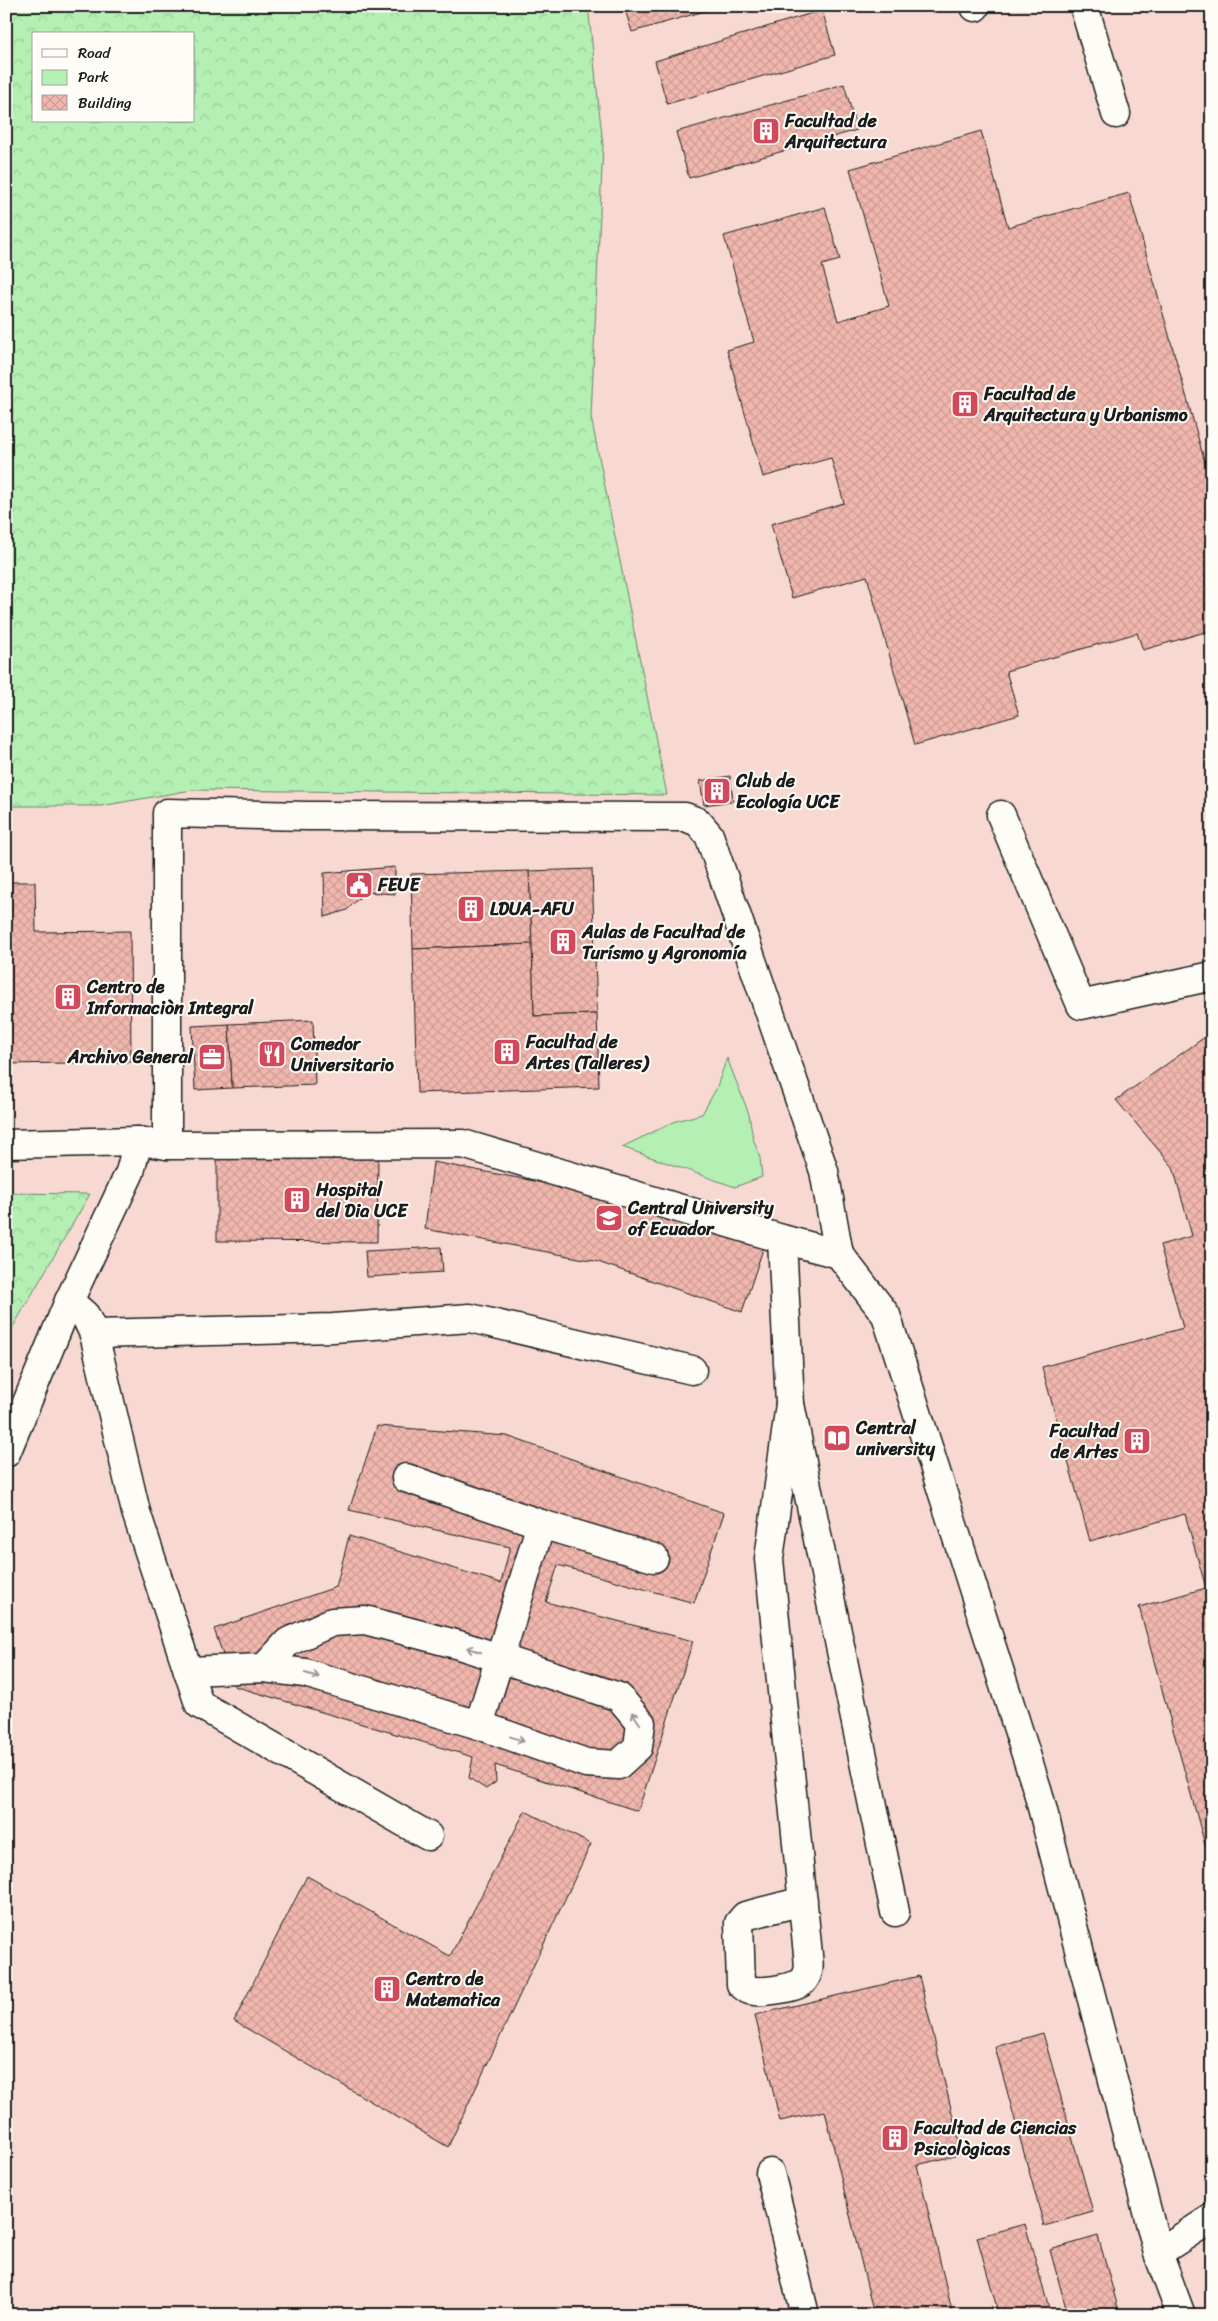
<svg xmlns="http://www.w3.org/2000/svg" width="1218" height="2321" viewBox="0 0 1218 2321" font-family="Sriracha,sans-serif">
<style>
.built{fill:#f7d9d2;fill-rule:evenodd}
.green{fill:#b4efb3;stroke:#688668}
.forest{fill:url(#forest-crowns);stroke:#688668;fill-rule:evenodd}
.building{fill:url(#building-cross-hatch);stroke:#1c1c1c}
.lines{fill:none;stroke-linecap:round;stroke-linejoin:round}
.minor-casing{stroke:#1c1c1c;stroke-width:31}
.minor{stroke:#fdfcf7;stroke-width:28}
.oneway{stroke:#989794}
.labels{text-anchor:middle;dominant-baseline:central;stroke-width:4;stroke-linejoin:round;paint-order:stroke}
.poi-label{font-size:18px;font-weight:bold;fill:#1c1c1c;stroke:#fdfcf7;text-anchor:start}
</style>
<defs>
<pattern id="forest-crowns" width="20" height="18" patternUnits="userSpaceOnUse" patternTransform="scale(1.25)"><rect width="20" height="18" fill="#b4efb3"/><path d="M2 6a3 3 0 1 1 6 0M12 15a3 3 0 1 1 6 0" fill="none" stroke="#9acc99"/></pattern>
<pattern id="building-cross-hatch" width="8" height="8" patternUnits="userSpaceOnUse" patternTransform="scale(1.25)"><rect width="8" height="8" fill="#f1b7ae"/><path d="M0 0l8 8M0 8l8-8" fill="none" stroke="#ce9d95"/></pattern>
</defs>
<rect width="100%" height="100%" fill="#f9e7e1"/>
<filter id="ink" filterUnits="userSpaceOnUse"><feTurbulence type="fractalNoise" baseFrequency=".02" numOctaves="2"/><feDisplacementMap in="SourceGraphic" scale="10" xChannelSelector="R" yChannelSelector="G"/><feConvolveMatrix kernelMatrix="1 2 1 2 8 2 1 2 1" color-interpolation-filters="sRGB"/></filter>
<g filter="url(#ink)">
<path class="built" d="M6,6H1212V2315H6ZM34,34H194V121H34Z"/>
<polygon class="green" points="727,1058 749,1114 753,1138 760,1158 762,1177 735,1187 622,1147 676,1121 702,1114 716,1089"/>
<g class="forest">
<path d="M6,6H588L603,145L591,417L667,795L192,790L101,806H6ZM34,34H194V121H34Z"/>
<polygon points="6,1193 90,1194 6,1339"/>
</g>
<g class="building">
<polygon points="624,6 722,6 632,32"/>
<polygon points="822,10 835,55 667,104 655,61"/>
<polygon points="844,84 857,130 689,178 676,132"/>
<polygon points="981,131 1008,227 1129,193 1208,473 1212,472 1212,630 1143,650 1137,633 1006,671 1019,715 915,745 867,576 792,598 771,524 844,503 831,458 763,477 727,350 754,342 724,236 825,207 840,260 822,265 838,321 889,306 850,169"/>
<polygon points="730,776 733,801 704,805 700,781"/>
<polygon points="395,867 395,894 365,892 347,910 325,917 324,873"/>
<polygon points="592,869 597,1014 534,1016 529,871"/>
<polygon points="529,871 532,944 413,949 411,874"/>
<polygon points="6,882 35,882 36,932 130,931 131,1062 6,1064"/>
<polygon points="532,944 534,1016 597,1014 599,1087 417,1093 413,949"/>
<polygon points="313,1020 315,1085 232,1088 229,1024"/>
<polygon points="229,1024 232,1088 195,1090 192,1026"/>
<polygon points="1212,1032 1212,1870 1139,1607 1206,1588 1185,1514 1090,1541 1042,1367 1183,1328 1160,1245 1192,1236 1173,1167 1116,1100"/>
<polygon points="217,1157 378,1158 377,1242 217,1241"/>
<polygon points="433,1162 615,1196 764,1246 742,1312 595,1261 425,1229"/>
<polygon points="441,1247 443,1272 367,1277 365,1251"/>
<polygon points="377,1426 507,1436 724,1513 694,1603 558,1565 546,1602 693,1641 638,1811 495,1765 496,1782 486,1789 469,1778 473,1757 234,1686 214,1629 336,1587 349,1536 501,1583 510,1547 349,1510"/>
<polygon points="525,1811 591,1844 448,2147 234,2021 307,1876 450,1956"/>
<polygon points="919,1976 962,2154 917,2165 953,2315 874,2315 825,2111 780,2121 755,2015"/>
<polygon points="1043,2033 1093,2212 1044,2226 995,2047"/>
<polygon points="1025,2224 1051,2315 999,2315 977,2237"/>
<polygon points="1098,2236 1120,2315 1068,2315 1050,2250"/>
</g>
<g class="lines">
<defs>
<g id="minor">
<polyline points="975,6 975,7"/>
<polyline points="1084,6 1116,114"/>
<polyline points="1001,815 1081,1005 1212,976"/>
<polyline points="6,1144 138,1141 167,1145 463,1144 782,1239 839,1254 886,1315 1038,1792 1158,2253 1181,2315"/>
<polyline points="167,1145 167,813 308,816 685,817 698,822 709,835 824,1171 839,1254"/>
<polyline points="782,1239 790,1404 895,1912"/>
<polyline points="69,1301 85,1315 94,1334 136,1512 199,1704 428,1836"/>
<polyline points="94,1334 333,1328 470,1318 692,1370"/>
<path d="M790,1404L769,1559L808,1955C809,1965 810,1973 803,1981C797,1988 764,1992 755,1991C748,1991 746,1988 741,1984L739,1923L745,1916L803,1901"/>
<polyline points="6,1453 69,1301 130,1172 138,1141"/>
<polyline points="406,1478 541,1524 479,1725"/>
<polyline points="541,1524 654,1558"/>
<polyline points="188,1671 264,1668 305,1673 479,1725 586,1763 618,1765 638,1747 641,1723 619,1697 459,1645 365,1620 332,1622 288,1642 264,1668"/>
<polyline points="770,2173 805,2315"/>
<polyline points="1158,2253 1212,2218"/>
</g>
</defs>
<use href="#minor" class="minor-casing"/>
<use href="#minor" class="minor"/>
</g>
<defs><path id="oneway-shaft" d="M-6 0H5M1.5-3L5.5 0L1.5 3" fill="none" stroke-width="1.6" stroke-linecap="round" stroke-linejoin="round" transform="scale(1.25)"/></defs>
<g class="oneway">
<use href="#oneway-shaft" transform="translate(474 1650) rotate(-162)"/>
<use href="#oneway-shaft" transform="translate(312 1675) rotate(16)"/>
<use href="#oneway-shaft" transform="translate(636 1718) rotate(-124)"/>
<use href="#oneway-shaft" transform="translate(517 1739) rotate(20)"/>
</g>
</g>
<defs>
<symbol id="building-square" viewBox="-11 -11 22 22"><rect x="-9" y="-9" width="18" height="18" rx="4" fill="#d1495b" stroke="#fdfcf7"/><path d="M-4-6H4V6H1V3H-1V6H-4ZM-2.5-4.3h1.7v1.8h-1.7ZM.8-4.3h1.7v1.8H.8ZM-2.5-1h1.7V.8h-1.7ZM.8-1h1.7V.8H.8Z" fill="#fff"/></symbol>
<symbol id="civic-square" viewBox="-11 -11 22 22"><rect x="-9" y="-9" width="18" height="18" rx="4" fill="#d1495b" stroke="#fdfcf7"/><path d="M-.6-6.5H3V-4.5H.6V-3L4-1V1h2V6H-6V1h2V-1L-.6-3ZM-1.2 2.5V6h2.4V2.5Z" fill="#fff"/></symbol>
<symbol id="restaurant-square" viewBox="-11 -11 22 22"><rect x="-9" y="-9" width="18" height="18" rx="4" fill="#d1495b" stroke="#fdfcf7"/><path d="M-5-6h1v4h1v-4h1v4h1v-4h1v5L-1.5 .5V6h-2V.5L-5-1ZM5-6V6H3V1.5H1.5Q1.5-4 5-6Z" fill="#fff"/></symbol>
<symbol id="office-square" viewBox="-11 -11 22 22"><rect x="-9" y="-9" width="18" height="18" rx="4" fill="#d1495b" stroke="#fdfcf7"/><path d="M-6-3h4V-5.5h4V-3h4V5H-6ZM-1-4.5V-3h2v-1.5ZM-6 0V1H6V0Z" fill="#fff"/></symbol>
<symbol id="university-square" viewBox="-11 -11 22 22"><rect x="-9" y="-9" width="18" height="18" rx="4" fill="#d1495b" stroke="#fdfcf7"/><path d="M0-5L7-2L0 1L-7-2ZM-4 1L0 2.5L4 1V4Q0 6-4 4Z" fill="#fff"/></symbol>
<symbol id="library-square" viewBox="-11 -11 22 22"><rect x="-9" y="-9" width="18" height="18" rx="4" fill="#d1495b" stroke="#fdfcf7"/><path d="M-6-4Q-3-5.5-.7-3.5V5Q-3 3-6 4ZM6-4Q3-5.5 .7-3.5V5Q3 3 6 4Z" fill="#fff"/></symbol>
</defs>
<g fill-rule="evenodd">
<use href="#building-square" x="750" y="115" width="32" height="32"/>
<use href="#building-square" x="949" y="388" width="32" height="32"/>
<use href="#building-square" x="701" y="775" width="32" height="32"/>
<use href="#civic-square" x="343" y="869" width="32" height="32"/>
<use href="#building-square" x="455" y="893" width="32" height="32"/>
<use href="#building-square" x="547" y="926" width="32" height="32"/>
<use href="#building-square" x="52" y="981" width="32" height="32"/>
<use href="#building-square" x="491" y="1036" width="32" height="32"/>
<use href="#restaurant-square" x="256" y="1038" width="32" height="32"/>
<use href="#office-square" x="196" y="1041" width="32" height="32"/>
<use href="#building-square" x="281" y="1184" width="32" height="32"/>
<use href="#university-square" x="593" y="1202" width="32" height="32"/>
<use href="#library-square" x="821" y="1422" width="32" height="32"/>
<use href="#building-square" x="1121" y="1425" width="32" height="32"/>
<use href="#building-square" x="371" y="1973" width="32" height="32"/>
<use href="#building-square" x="879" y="2122" width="32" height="32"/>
</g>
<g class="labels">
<g class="poi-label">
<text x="785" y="121">Facultad de<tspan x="785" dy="21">Arquitectura</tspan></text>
<text x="984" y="394">Facultad de<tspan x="984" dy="21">Arquitectura y Urbanismo</tspan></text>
<text x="736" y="781">Club de<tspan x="736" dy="21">Ecología UCE</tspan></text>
<text x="378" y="885">FEUE</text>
<text x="490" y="909">LDUA-AFU</text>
<text x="582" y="932">Aulas de Facultad de<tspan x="582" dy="21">Turísmo y Agronomía</tspan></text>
<text x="87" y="987">Centro de<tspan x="87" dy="21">Informaciòn Integral</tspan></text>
<text x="526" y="1042">Facultad de<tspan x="526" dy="21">Artes (Talleres)</tspan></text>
<text x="291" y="1044">Comedor<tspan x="291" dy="21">Universitario</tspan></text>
<text x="193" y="1057" text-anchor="end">Archivo General</text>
<text x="316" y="1190">Hospital<tspan x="316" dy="21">del Dia UCE</tspan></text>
<text x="628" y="1208">Central University<tspan x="628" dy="21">of Ecuador</tspan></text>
<text x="856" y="1428">Central<tspan x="856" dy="21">university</tspan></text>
<text x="1118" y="1431" text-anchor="end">Facultad<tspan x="1118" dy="21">de Artes</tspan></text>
<text x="406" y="1979">Centro de<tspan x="406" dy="21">Matematica</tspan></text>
<text x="914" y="2128">Facultad de Ciencias<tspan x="914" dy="21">Psicològicas</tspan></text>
</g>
</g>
<rect width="1218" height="2321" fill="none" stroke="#fdfcf7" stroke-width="25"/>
<rect x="12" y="12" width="1193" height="2296" fill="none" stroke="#1c1c1c" stroke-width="2" filter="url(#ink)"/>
<rect x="32" y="32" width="162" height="90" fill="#fdfcf7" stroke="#a3a29f"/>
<rect x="42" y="49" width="25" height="8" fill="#fdfcf7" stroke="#a3a29f"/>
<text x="78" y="58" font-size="15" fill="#1c1c1c">Road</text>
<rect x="42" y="70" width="25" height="15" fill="#b4efb3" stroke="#a3a29f"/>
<text x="78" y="82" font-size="15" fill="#1c1c1c">Park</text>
<rect x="42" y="95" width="25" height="15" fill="url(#building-cross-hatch)" stroke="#a3a29f"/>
<text x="78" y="108" font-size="15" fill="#1c1c1c">Building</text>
</svg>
